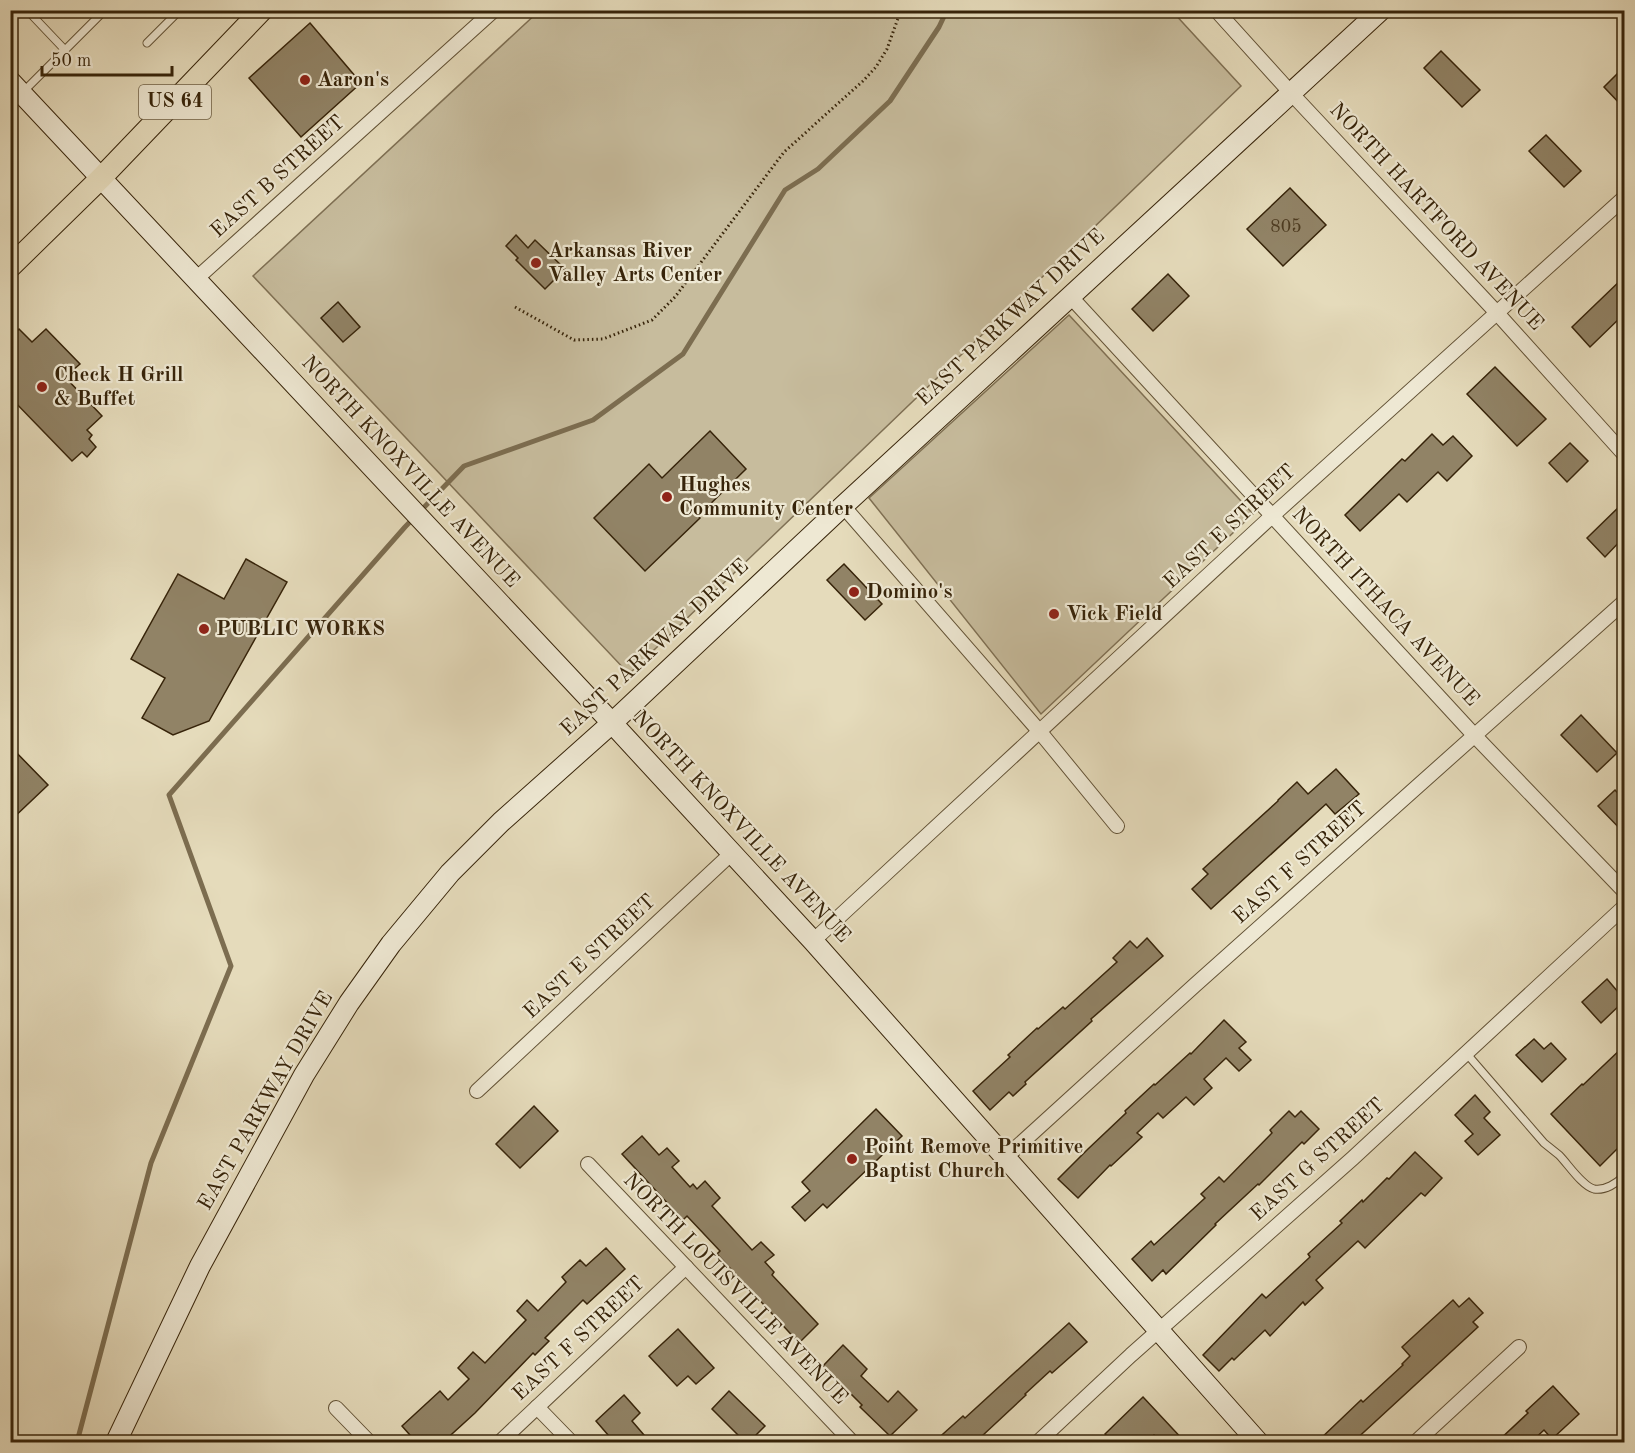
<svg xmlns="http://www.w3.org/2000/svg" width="1635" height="1453" viewBox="0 0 1635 1453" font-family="'Old Standard TT',serif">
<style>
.green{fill:#c7bc9d;stroke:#7f7054;stroke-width:1.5}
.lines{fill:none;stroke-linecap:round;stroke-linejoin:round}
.stream{stroke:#7c6d50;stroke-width:5}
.building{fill:#918366;stroke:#37240a;stroke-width:1.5}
.lane-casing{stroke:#625236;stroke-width:9}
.street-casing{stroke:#625236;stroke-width:16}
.secondary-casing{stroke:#37240a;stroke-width:22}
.primary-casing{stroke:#37240a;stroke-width:23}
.path{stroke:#37240a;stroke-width:3;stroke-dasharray:1.5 3;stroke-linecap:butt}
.lane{stroke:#eee8d3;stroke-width:7}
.street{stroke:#eee8d3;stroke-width:14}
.secondary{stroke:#eee8d3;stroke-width:20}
.primary{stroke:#e5dbbb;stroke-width:21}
.poi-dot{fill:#8f2418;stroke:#eee8d3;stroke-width:2}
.labels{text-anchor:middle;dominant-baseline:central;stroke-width:4.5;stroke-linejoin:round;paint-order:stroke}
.number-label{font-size:18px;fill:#4e3c21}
.shield{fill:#eee8d3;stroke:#6e5f46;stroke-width:1.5}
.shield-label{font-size:20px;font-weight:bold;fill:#37240a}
.poi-label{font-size:21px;font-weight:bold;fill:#37240a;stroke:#eee8d3;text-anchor:start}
.street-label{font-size:21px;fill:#37240a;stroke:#eee8d3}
</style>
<rect width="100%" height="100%" fill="#e5dbbb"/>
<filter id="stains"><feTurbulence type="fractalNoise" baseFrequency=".00333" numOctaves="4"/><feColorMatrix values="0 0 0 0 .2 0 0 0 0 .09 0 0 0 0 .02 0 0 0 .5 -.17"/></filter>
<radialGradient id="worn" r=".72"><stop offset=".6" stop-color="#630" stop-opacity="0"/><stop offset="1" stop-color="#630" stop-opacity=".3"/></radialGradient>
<g class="green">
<polygon points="539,11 1172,11 1241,86 629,674 253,276"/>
<polygon points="1069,315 1253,514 1041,714 869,498"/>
</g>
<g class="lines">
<polyline class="stream" points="77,1442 151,1163 231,966 169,795 405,527 464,466 593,420 683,354 785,190 818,169 890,101 939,27 947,10"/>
</g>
<g class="building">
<polygon points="310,23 361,83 301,137 249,78"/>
<polygon points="1441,51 1480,90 1462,107 1424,68"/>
<polygon points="1624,67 1624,108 1604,87"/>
<polygon points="1546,135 1581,171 1564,187 1529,151"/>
<polygon points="1290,188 1326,225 1283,266 1247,229"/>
<polygon points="516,235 528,248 535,240 565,269 545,289 516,260 518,258 506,246"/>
<polygon points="1168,274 1189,296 1153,331 1132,309"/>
<polygon points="1624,277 1624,314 1590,347 1572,327"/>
<polygon points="338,302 360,327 343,342 321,318"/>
<polygon points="19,329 32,342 46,329 80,364 65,377 102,416 87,430 92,435 89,439 96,447 87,457 82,452 72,461 10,397 10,338"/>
<polygon points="1495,367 1546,419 1517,446 1467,394"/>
<polygon points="710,431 746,469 698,516 700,518 645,571 594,518 649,464 662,478"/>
<polygon points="1432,434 1443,445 1453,436 1472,456 1447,481 1438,472 1407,502 1399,494 1360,531 1345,515 1402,459 1405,461"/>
<polygon points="1570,443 1588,461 1567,482 1549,463"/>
<polygon points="1624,502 1624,537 1605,557 1587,538"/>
<polygon points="246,559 287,582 209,721 173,735 142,718 165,678 131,659 178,574 224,599"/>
<polygon points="844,564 882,604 865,620 827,580"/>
<polygon points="1581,715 1617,753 1597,772 1561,735"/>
<polygon points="10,746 48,785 10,821"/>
<polygon points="1336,769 1359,794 1335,814 1326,804 1211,909 1192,889 1208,874 1203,869 1278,801 1278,800 1297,782 1308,794"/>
<polygon points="1615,790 1624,800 1624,833 1598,806"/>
<polygon points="1147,938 1163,956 1091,1019 1092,1021 1025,1082 1026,1084 1013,1096 1009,1092 990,1110 973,1091 1010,1057 1008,1055 1037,1028 1038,1029 1063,1007 1065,1009 1117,962 1113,958 1130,941 1137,948"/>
<polygon points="1607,979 1624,999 1624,1001 1601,1023 1582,1002"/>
<polygon points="1224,1020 1246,1042 1239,1048 1251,1060 1239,1071 1226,1058 1204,1079 1212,1088 1194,1105 1186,1097 1163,1118 1158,1113 1137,1133 1142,1137 1111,1166 1110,1165 1078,1198 1058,1179 1088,1149 1126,1113 1125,1111 1154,1084 1155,1085 1190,1053 1191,1054"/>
<polygon points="1534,1039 1544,1049 1551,1043 1566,1059 1542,1082 1516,1055"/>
<polygon points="1624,1046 1624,1142 1600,1166 1551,1114 1582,1084 1583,1085"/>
<polygon points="1475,1095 1490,1112 1484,1118 1500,1135 1478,1155 1465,1141 1473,1134 1455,1115"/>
<polygon points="534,1106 558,1131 520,1168 496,1144"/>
<polygon points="876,1109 902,1136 827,1208 823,1204 805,1221 792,1207 810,1191 802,1182"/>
<polygon points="1289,1111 1295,1117 1301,1111 1319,1129 1304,1144 1302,1142 1259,1185 1258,1184 1215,1224 1216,1225 1166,1274 1163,1270 1152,1281 1132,1259 1151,1241 1154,1245 1205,1198 1201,1194 1219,1177 1224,1182 1272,1133 1270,1130"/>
<polygon points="642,1136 659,1155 667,1148 679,1161 672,1167 690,1187 693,1184 697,1189 705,1181 720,1198 712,1206 752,1250 761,1242 774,1255 765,1262 774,1272 772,1275 818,1324 799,1343 717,1254 720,1251 687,1216 683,1220 622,1154"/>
<polygon points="1415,1152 1442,1178 1425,1196 1421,1193 1365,1248 1358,1241 1316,1280 1323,1288 1305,1305 1303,1302 1270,1336 1265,1330 1234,1360 1232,1358 1219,1371 1203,1355 1262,1294 1266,1298 1310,1257 1308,1254 1342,1223 1340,1221 1362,1200 1363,1202 1387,1178 1389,1179"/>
<polygon points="606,1248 625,1269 587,1304 583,1300 545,1338 549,1341 535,1355 533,1353 475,1413 442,1443 417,1443 402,1426 440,1391 448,1400 469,1379 458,1368 473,1352 485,1363 526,1320 517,1311 527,1300 538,1311 566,1282 562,1277 580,1260 586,1266"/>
<polygon points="1469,1298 1483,1313 1473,1322 1478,1327 1352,1443 1316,1443 1361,1400 1363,1402 1403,1365 1402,1364 1410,1356 1402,1347 1453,1300 1459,1307"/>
<polygon points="1069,1323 1087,1342 1052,1373 1050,1371 1025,1394 1026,1395 982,1436 988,1443 933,1443 963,1416 965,1418"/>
<polygon points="678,1329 714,1368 696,1384 688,1376 677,1386 649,1356"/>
<polygon points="843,1345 867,1369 861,1376 888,1402 898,1391 917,1410 890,1436 860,1407 862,1405 823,1366"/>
<polygon points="1553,1386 1579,1414 1552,1439 1544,1430 1530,1443 1496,1443 1528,1413 1526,1411"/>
<polygon points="729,1391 765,1426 748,1443 746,1443 712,1409"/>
<polygon points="624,1395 640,1413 632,1421 644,1435 636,1443 615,1443 596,1421"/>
<polygon points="1143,1397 1186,1443 1162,1443 1154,1435 1146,1443 1113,1443 1105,1434"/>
</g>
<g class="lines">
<defs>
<g id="lane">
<polyline points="27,10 65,50"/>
<polyline points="147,43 180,10"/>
<polyline points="10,105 105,10"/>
<path d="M1466,1053L1544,1143C1549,1147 1554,1151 1559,1155C1568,1164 1582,1186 1594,1189C1605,1191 1617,1183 1624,1176"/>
</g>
<g id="street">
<polyline points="1216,10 1291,93 1497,313 1624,454"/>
<polyline points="196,279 494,10"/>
<polyline points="1070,296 1474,735 1624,891"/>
<polyline points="843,506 1040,732 1117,826"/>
<polyline points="813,941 1272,516 1624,198"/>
<polyline points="477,1091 732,853"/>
<polyline points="1006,1157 1195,985 1624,602"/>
<polyline points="588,1164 852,1442"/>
<polyline points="537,1407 571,1442"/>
<polyline points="336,1408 369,1442"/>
<polyline points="500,1442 686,1267"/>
<polyline points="1038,1442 1131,1355 1353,1158 1624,907"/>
<polyline points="1416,1442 1519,1347"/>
</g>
<g id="secondary">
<polyline points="10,81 612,723 813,941 1258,1442"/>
<polyline points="116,1442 200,1266 304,1075 349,1003 391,944 450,873 501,822 612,723 843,506 1381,10"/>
</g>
<polyline id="primary" points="10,267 101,178 262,10"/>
</defs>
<use href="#lane" class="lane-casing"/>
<use href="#street" class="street-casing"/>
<use href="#secondary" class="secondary-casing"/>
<use href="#primary" class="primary-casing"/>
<polyline class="path" points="515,307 574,340 603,339 652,320 675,297 784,152 863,81 876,67 887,49 901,10"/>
<use href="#lane" class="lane"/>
<use href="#street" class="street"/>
<use href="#secondary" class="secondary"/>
<use href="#primary" class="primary"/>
</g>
<g class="poi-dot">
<circle cx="305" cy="80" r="6"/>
<circle cx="536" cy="263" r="6"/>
<circle cx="42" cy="387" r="6"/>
<circle cx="667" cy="497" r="6"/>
<circle cx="854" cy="592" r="6"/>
<circle cx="1054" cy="614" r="6"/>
<circle cx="204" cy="629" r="6"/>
<circle cx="852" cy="1159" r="6"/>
</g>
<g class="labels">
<g class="number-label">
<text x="1286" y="227">805</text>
</g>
<rect class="shield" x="139" y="85" width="72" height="34" rx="4.5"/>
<g class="shield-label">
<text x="175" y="102">US 64</text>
</g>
<g class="poi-label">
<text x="317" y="80">Aaron's</text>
<text x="548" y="251">Arkansas River<tspan x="548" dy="24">Valley Arts Center</tspan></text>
<text x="54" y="375">Check H Grill<tspan x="54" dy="24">&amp; Buffet</tspan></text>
<text x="679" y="485">Hughes<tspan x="679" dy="24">Community Center</tspan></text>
<text x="866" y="592">Domino's</text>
<text x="1066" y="614">Vick Field</text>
<text x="216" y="629">PUBLIC WORKS</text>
<text x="864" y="1147">Point Remove Primitive<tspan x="864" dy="24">Baptist Church</tspan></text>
</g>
<g class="street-label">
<text transform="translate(278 177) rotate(-42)">EAST B STREET</text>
<text transform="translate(1436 217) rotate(47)">NORTH HARTFORD AVENUE</text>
<text transform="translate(1011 318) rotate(-43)">EAST PARKWAY DRIVE</text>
<text transform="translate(410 472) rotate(47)">NORTH KNOXVILLE AVENUE</text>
<text transform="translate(1230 527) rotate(-43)">EAST E STREET</text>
<text transform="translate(1385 607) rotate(47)">NORTH ITHACA AVENUE</text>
<text transform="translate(655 648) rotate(-43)">EAST PARKWAY DRIVE</text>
<text transform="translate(741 827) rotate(47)">NORTH KNOXVILLE AVENUE</text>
<text transform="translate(1300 863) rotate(-42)">EAST F STREET</text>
<text transform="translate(590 957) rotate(-43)">EAST E STREET</text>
<text transform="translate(266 1101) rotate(-60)">EAST PARKWAY DRIVE</text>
<text transform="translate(1318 1160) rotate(-42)">EAST G STREET</text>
<text transform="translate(735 1289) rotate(46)">NORTH LOUISVILLE AVENUE</text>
<text transform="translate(579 1339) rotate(-43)">EAST F STREET</text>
</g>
</g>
<rect width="1635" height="1453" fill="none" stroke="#e5dbbb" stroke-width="36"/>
<rect x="12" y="12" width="1611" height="1429" fill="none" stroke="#37240a" stroke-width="3"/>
<rect x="18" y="18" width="1599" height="1417" fill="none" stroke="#37240a" stroke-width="1.5"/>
<path d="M42 66v9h130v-9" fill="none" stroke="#37240a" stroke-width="3"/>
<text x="51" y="66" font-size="18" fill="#37240a" stroke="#eee8d3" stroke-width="4.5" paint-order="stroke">50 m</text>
<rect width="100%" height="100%" filter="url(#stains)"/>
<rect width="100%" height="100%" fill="url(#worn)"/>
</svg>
